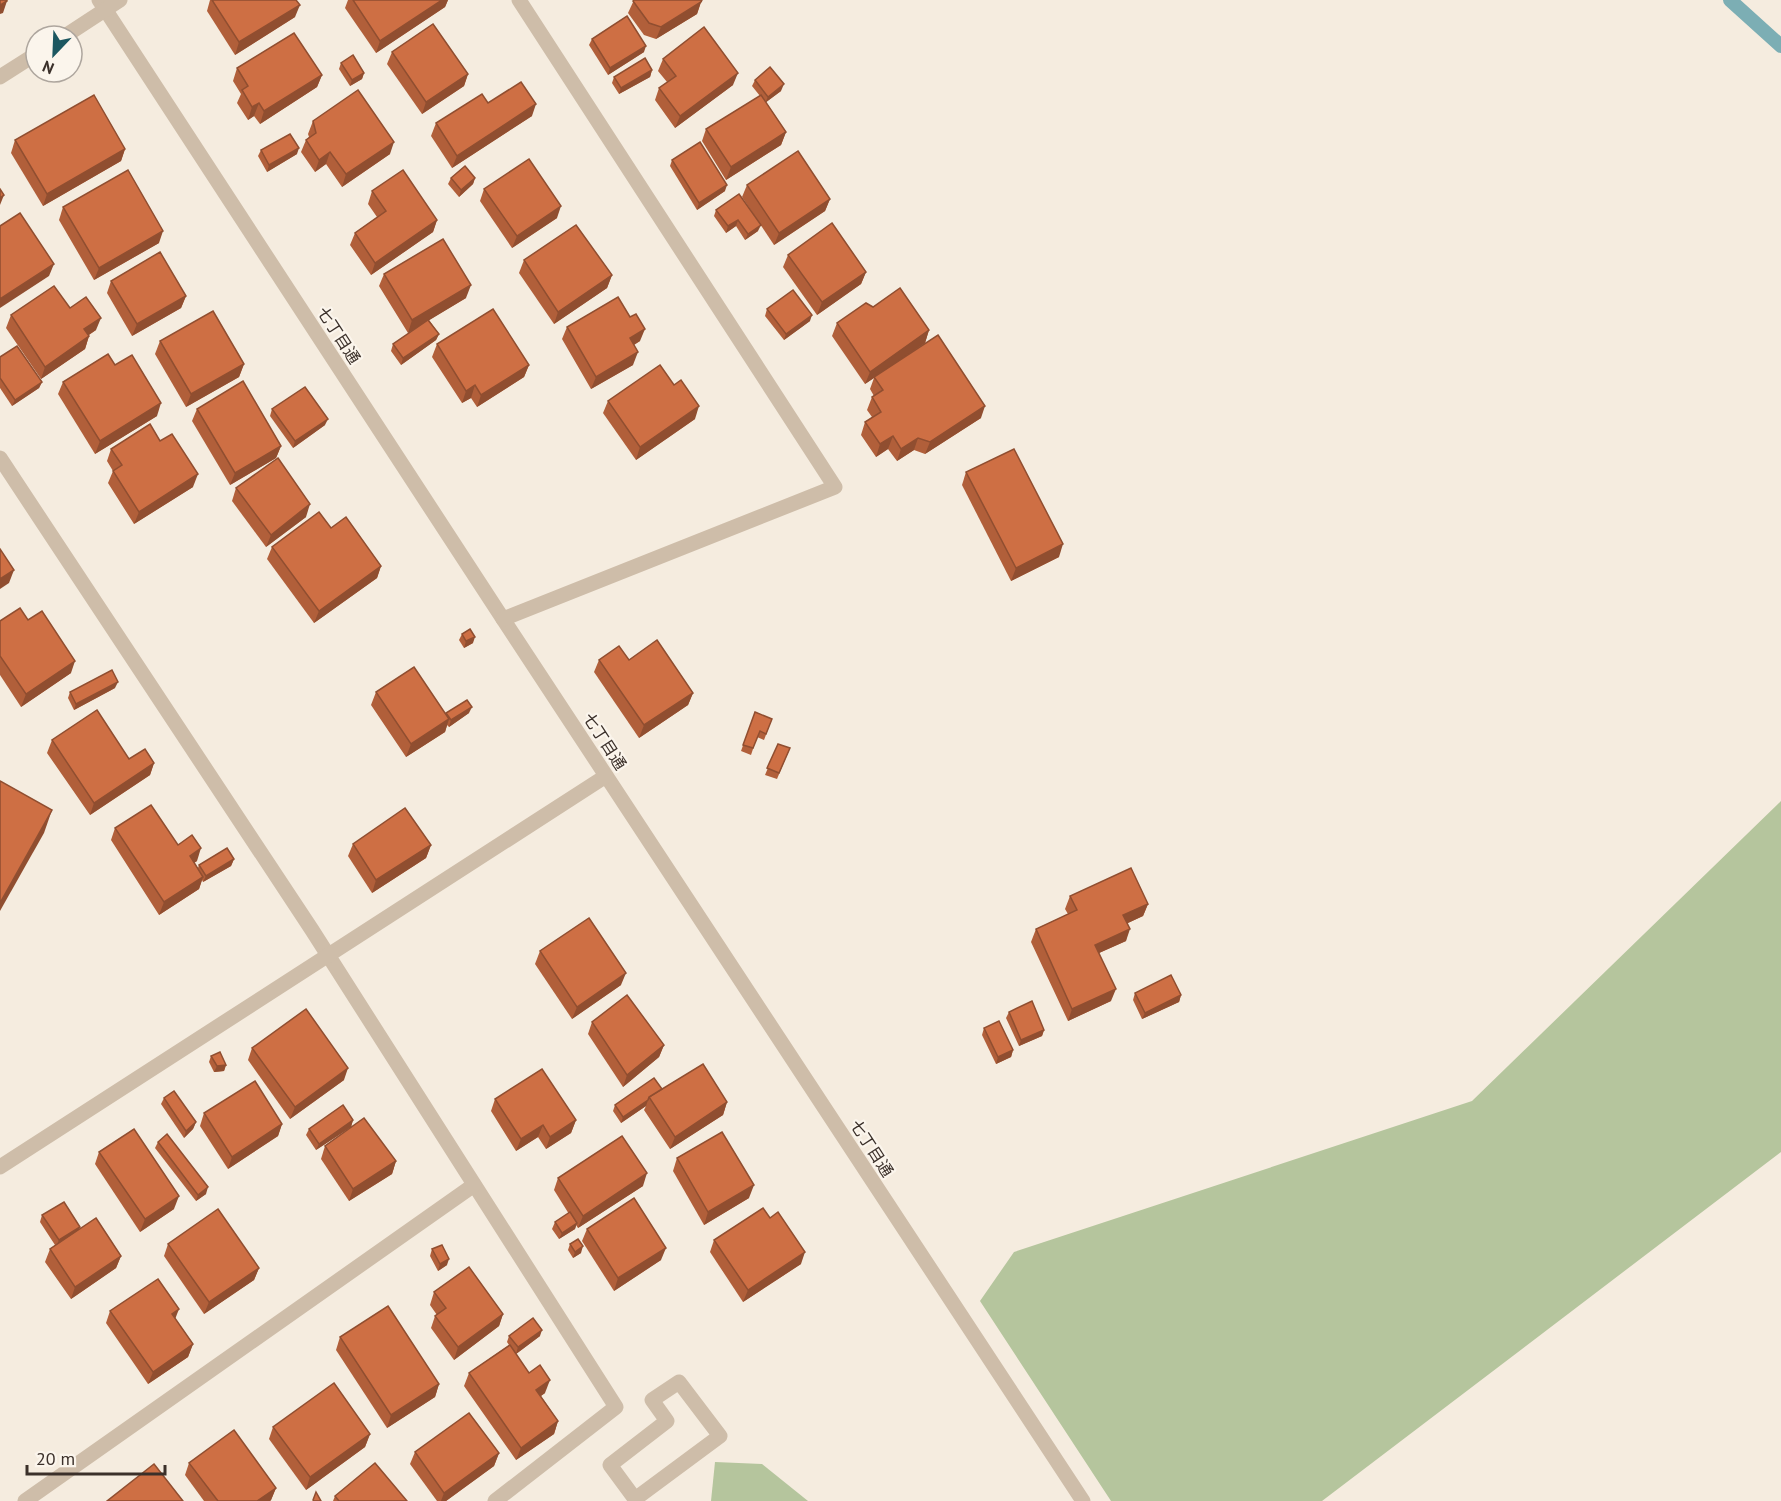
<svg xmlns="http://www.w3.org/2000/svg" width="1781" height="1501" viewBox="0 0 1781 1501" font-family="'PT Sans','Noto Sans JP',sans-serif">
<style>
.green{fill:#b5c59d}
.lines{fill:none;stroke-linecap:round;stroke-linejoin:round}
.stream{stroke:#7caeb4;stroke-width:14}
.minor{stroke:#cebda9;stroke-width:15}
.wall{fill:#b15f3a}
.shaded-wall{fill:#904e30}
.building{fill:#ce6f44;stroke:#904e30;stroke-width:1.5}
.labels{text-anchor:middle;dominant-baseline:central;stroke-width:4.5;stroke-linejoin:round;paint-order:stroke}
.street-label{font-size:16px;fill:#3b302a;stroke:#fbf5ec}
</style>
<rect width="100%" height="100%" fill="#f5ecdf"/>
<g class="green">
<polygon points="1781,801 1781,1152 1322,1501 1111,1501 980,1301 1014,1252 1472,1101"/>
<polygon points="715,1462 762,1464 808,1501 711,1501"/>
</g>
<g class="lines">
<polyline class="stream" points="1730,0 1781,46"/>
<g class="minor">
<polyline points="99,0 503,619 1083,1501"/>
<polyline points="65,36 120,0"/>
<polyline points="0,77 36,54"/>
<polyline points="0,458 312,930 616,1407 495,1501"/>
<polyline points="503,619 835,487 519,0"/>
<polyline points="0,1167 606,776"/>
<polygon points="679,1382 720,1436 635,1499 610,1465 667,1421 652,1400"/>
<polyline points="25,1501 474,1185"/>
</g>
</g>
<g class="wall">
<polygon points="210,0 296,0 295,17 235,55 207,11"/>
<polygon points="348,0 448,0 445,7 376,53 345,8"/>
<polygon points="634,0 701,2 697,14 656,39 644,35 628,13"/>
<polygon points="592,39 644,52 608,75 589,45"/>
<polygon points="392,52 468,74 464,86 422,114 387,64"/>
<polygon points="663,59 733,85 675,128 655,100 659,88 667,82 658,71"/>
<polygon points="341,63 364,73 362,79 350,86 339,69"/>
<polygon points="237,68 322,75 317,87 260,124 254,116 248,120 237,103 241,94 233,81"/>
<polygon points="652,70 650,77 619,94 612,83 614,77"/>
<polygon points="755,80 781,91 766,102 786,132 781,145 726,180 702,141 706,129 760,96 752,86"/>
<polygon points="488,103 532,116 452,168 431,136 436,123"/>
<polygon points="313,121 390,154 342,187 326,164 315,172 301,152 306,140 309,137 308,134"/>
<polygon points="15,140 125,149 121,161 43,206 11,153"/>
<polygon points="261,150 297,154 267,172 258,156"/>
<polygon points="672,160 725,191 697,210 670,166"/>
<polygon points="451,178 475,178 473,184 459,197 448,184"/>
<polygon points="747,185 830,199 825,211 774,245 742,197"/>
<polygon points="484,189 557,218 512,248 480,201"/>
<polygon points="372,191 437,220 433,232 371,275 350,245 355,233 377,217 368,204"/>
<polygon points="739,194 758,231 745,240 736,226 726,233 714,216 716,210"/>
<polygon points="63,207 159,243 94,280 59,220"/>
<polygon points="788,255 866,272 861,284 817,315 783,267"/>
<polygon points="524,260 612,275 607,288 554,324 519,273"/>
<polygon points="384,274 466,298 429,320 439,334 436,340 401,365 391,351 393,344 426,322 408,333 379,286"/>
<polygon points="111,281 186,296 181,308 132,336 107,293"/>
<polygon points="873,307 929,330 925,343 898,361 981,418 925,454 914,450 897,461 888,449 876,457 861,435 865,422 872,417 867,410 872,397 874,396 870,389 874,378 865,384 832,336 837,323"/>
<polygon points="70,308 96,330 89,335 89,336 85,349 41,379 6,328 11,315"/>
<polygon points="767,309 810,321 784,340 765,316"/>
<polygon points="567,327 640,341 634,345 633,365 591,389 562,339"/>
<polygon points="160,341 244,364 239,377 186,407 155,354"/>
<polygon points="437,344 529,365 524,377 477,407 471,398 462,403 432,357"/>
<polygon points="0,357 42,382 39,388 12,406 0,388"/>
<polygon points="115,365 157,416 95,454 58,394 63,382"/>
<polygon points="608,401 695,419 636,460 603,413"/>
<polygon points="197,409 281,446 276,458 230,485 192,421"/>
<polygon points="272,409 325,425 293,448 270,416"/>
<polygon points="160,441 193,487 134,524 108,483 113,471 107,461 111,449"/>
<polygon points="966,472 1059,557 1011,581 962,485"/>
<polygon points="236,488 306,517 266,547 232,501"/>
<polygon points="331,528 381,566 377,578 314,623 267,559 272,547"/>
<polygon points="28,620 71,673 21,707 0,675 0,621"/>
<polygon points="462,634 473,643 464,648 459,640"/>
<polygon points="599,660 629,660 693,693 688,705 639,738 594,672"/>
<polygon points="115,688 74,710 68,698 70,692"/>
<polygon points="376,692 446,714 469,713 449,727 447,725 445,732 406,757 371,705"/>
<polygon points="755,712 772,719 764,740 757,737 751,755 741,751"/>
<polygon points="52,740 129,759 154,763 150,775 90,815 47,753"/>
<polygon points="778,744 790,748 777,779 765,775"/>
<polygon points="115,828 178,845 197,861 194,863 198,868 199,865 234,859 231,866 203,882 202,880 199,889 159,915 111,840"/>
<polygon points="353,844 431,845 426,858 372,893 348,856"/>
<polygon points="1070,896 1148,904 1143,916 1128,923 1126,941 1099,953 1111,1001 1068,1021 1031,942 1036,929 1068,914 1065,909"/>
<polygon points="540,951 621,985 572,1019 535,964"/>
<polygon points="1135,993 1181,995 1179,1002 1142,1019 1133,1000"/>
<polygon points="1009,1012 1044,1030 1042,1036 1019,1046 1006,1018"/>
<polygon points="592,1022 664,1045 659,1057 623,1087 588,1034"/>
<polygon points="984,1028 1013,1050 1011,1057 996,1064 982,1035"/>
<polygon points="252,1048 344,1080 290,1119 248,1060"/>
<polygon points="211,1056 226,1065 224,1071 214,1072 209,1062"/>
<polygon points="662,1089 727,1102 723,1115 670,1149 644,1110 646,1106 621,1123 613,1111 615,1105"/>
<polygon points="164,1098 196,1122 193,1129 184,1138 161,1104"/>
<polygon points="495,1099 576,1120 571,1133 546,1149 538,1137 516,1151 491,1111"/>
<polygon points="204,1113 282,1124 278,1136 228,1169 200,1126"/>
<polygon points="353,1120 351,1127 316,1150 306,1135 309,1129"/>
<polygon points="158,1142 206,1194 196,1201 155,1148"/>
<polygon points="325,1146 396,1161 392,1174 349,1201 321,1159"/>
<polygon points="99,1152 174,1209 140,1232 95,1164"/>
<polygon points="677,1158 749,1198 704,1225 673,1171"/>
<polygon points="558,1178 643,1186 578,1228 576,1225 575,1229 559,1239 552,1229 555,1222 569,1214 554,1190"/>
<polygon points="42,1215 79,1229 121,1256 116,1268 71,1299 45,1262 50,1249 55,1245 40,1222"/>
<polygon points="587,1229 661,1260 614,1291 582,1241"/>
<polygon points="714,1240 801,1264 743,1302 710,1252"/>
<polygon points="168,1244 259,1268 254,1280 204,1314 164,1256"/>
<polygon points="570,1244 581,1253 573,1258 568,1250"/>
<polygon points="432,1249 447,1265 438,1271 430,1256"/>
<polygon points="434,1292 503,1314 499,1326 454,1360 431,1328 435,1316 437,1315 430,1305"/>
<polygon points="110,1311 175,1319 193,1344 188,1357 148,1384 106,1323"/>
<polygon points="509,1336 540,1336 516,1354 529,1373 545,1393 541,1396 558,1421 554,1434 516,1460 464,1386 469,1373 509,1345 507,1342"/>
<polygon points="340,1337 439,1384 435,1397 387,1428 336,1350"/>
<polygon points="273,1427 370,1434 365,1447 306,1490 269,1439"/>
<polygon points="415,1452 499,1453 494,1466 446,1501 437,1501 410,1464"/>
<polygon points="189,1463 276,1488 271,1500 270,1501 204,1501 185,1475"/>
<polygon points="335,1496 407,1501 333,1501"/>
</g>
<g class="shaded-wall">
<polygon points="442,0 448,0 445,7 376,53 380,41"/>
<polygon points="7,1 3,13 0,14 0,5"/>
<polygon points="701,2 697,14 656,39 661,27"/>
<polygon points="300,5 295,17 235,55 239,42"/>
<polygon points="646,46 644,52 608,75 610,68"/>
<polygon points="652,70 650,77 619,94 621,88"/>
<polygon points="364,73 362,79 350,86 352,80"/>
<polygon points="738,73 733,85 675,128 680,116"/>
<polygon points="468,74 464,86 422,114 426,102"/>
<polygon points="322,75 317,87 260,124 264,111"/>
<polygon points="784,84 781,91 765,103 768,97"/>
<polygon points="259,103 254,116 248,120 252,107"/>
<polygon points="536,104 532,116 452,168 457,156"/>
<polygon points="786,132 781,145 726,180 731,167"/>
<polygon points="394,142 390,154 342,187 346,174"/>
<polygon points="299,148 297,154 267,172 269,165"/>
<polygon points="125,149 121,161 43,206 47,194"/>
<polygon points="330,152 326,164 315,172 319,160"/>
<polygon points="475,178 473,184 459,197 461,190"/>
<polygon points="727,185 725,191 697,210 699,203"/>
<polygon points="4,195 0,205 0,198"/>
<polygon points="830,199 825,211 774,245 779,233"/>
<polygon points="561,206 557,218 512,248 517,236"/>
<polygon points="437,220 433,232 371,275 375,263"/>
<polygon points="738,220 736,226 726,233 728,226"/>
<polygon points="761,225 758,231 745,240 748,234"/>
<polygon points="163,231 159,243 94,280 99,268"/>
<polygon points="54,264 49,276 0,308 0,299"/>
<polygon points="866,272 861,284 817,315 822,302"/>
<polygon points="612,275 607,288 554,324 558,312"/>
<polygon points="471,285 466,298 408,333 412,320"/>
<polygon points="186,296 181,308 132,336 137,324"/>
<polygon points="812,315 810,321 784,340 786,334"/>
<polygon points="101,318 96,330 79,341 84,329"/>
<polygon points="645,329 640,341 625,350 630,338"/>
<polygon points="929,330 925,343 865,384 870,372"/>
<polygon points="439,334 436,340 401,365 403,358"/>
<polygon points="89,336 85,349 41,379 45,367"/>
<polygon points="638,352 633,365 591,389 596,377"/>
<polygon points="244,364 239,377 186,407 191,394"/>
<polygon points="529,365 524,377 477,407 481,395"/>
<polygon points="42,382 39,388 12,406 15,400"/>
<polygon points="475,385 471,398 462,403 466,391"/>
<polygon points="161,403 157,416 95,454 100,441"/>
<polygon points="699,406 695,419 636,460 640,447"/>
<polygon points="985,406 981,418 925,454 930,442"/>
<polygon points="328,419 325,425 293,448 295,441"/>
<polygon points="893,436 888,449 876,457 880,444"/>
<polygon points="918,438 914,450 897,461 901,449"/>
<polygon points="281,446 276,458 230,485 235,473"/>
<polygon points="198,474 193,487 134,524 139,512"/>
<polygon points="310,504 306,517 266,547 271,535"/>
<polygon points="1063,544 1059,557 1011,581 1016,568"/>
<polygon points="381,566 377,578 314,623 319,611"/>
<polygon points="14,570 9,583 0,589 0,579"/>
<polygon points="475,637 473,643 464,648 466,641"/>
<polygon points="75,661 71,673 21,707 26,694"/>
<polygon points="118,682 115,688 74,710 76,704"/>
<polygon points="693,693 688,705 639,738 644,725"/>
<polygon points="472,707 469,713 449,727 451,720"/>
<polygon points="449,719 445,732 406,757 411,744"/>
<polygon points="154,763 150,775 90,815 94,803"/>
<polygon points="52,810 44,833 0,911 0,903"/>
<polygon points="431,845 426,858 372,893 376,880"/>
<polygon points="201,848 197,861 185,868 190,856"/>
<polygon points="234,859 231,866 203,882 206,876"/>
<polygon points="203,877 199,889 159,915 164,902"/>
<polygon points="1148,904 1143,916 1119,927 1123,915"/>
<polygon points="1130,929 1126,941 1090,957 1095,945"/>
<polygon points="626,973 621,985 572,1019 577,1007"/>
<polygon points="1116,989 1111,1001 1068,1021 1072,1009"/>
<polygon points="1181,995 1179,1002 1142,1019 1145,1013"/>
<polygon points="1044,1030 1042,1036 1019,1046 1021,1040"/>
<polygon points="664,1045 659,1057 623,1087 627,1075"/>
<polygon points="1013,1050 1011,1057 996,1064 998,1057"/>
<polygon points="226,1065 224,1071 214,1072 217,1066"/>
<polygon points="348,1068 344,1080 290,1119 295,1107"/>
<polygon points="648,1100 646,1106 621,1123 623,1117"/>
<polygon points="727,1102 723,1115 670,1149 675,1137"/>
<polygon points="353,1120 351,1127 316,1150 319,1144"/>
<polygon points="576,1120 571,1133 546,1149 550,1137"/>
<polygon points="196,1122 193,1129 184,1138 186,1131"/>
<polygon points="282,1124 278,1136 228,1169 232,1157"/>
<polygon points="543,1125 538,1137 516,1151 521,1139"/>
<polygon points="396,1161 392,1174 349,1201 353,1189"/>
<polygon points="647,1173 643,1186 578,1228 583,1216"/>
<polygon points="754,1185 749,1198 704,1225 708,1212"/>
<polygon points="208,1187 206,1194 196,1201 198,1195"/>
<polygon points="179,1196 174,1209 140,1232 145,1219"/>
<polygon points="577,1223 575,1229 559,1239 562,1233"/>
<polygon points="80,1227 78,1233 56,1247 59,1240"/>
<polygon points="583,1246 581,1253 573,1258 575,1252"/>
<polygon points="666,1248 661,1260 614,1291 618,1278"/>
<polygon points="805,1252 801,1264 743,1302 748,1290"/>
<polygon points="121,1256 116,1268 71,1299 75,1287"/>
<polygon points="449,1259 447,1265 438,1271 440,1264"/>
<polygon points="259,1268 254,1280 204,1314 209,1302"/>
<polygon points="179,1309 174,1322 172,1314"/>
<polygon points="503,1314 499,1326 454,1360 458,1347"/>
<polygon points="542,1330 540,1336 516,1354 518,1347"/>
<polygon points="193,1344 188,1357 148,1384 153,1372"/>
<polygon points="550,1380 545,1393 532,1402 536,1390"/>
<polygon points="439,1384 435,1397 387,1428 391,1415"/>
<polygon points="558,1421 554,1434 516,1460 521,1448"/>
<polygon points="370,1434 365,1447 306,1490 310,1477"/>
<polygon points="499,1453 494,1466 446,1501 441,1501 444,1493"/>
<polygon points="276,1488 271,1500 270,1501 257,1501"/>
</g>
<g class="building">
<polygon points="0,0 7,0 7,1 0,5"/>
<polygon points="212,0 296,0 300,5 239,42"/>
<polygon points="353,0 442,0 380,41"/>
<polygon points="634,0 702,0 701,2 661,27 649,23 633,1"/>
<polygon points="627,16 646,46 610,68 592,39"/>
<polygon points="433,24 468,74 426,102 392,52"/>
<polygon points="704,27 738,73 680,116 659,88 676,76 663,59"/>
<polygon points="294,33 322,75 264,111 259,103 252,107 242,90 248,86 237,68"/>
<polygon points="353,55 364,73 352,80 341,63"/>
<polygon points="645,58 652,70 621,88 614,77"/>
<polygon points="770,67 784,84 768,97 755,80"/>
<polygon points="521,82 536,104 457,156 436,123 482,94 488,103"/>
<polygon points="358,90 394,142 346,174 330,152 319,160 306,140 316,133 313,121"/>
<polygon points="94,95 125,149 47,194 15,140"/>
<polygon points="761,95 786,132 731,167 706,129"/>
<polygon points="290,134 299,148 269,165 261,150"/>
<polygon points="700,142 727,185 699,203 672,160"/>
<polygon points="798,151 830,199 779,233 747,185"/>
<polygon points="529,159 561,206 517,236 484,189"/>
<polygon points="465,166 475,178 461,190 451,178"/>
<polygon points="128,170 163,231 99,268 63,207"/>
<polygon points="403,170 437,220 375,263 355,233 386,211 372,191"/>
<polygon points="0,189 4,195 0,198"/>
<polygon points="739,194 761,225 748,234 738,220 728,226 716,210"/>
<polygon points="20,213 54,264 0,299 0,226"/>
<polygon points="832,223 866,272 822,302 788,255"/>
<polygon points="576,225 612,275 558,312 524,260"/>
<polygon points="443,239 471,285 412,320 384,274"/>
<polygon points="160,252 186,296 137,324 111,281"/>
<polygon points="54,286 70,308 86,297 101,318 84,329 89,336 45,367 11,315"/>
<polygon points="900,288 929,330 870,372 837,323 866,303 873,307"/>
<polygon points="793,290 812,315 786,334 767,309"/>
<polygon points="618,297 630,317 636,314 645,329 630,338 638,352 596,377 567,327"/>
<polygon points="493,309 529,365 481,395 475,385 466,391 437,344"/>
<polygon points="213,311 244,364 191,394 160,341"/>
<polygon points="428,320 439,334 403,358 393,344"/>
<polygon points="938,335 985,406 930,442 918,438 901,449 893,436 880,444 865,422 881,412 872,397 883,390 874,377"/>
<polygon points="17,346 42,382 15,400 0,378 0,357"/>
<polygon points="108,354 115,365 132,355 161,403 100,441 63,382"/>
<polygon points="660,365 674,385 681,380 699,406 640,447 608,401"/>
<polygon points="243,381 281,446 235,473 197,409"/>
<polygon points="305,387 328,419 295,441 272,409"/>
<polygon points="150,424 160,441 172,434 198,474 139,512 113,471 122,465 111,449"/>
<polygon points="1014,449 1063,544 1016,568 966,472"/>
<polygon points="278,458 310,504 271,535 236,488"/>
<polygon points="319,512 331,528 346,517 381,566 319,611 272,547"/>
<polygon points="0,549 14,570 0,579"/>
<polygon points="20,608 28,620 42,611 75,661 26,694 0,656 0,621"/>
<polygon points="470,629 475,637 466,641 462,634"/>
<polygon points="657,640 693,693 644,725 599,660 619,646 629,660"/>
<polygon points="414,667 449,719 411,744 376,692"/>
<polygon points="112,670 118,682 76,704 70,692"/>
<polygon points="467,700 472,707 451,720 446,713"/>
<polygon points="97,710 129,759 145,749 154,763 94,803 52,740"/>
<polygon points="755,712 772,719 766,734 760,731 753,748 743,745"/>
<polygon points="778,744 790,748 779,773 767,768"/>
<polygon points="0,781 52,810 0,903"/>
<polygon points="151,805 178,845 192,835 201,848 190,856 203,877 164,902 115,828"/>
<polygon points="405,808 431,845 376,880 353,844"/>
<polygon points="227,848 234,859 206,876 199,865"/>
<polygon points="1131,868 1148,904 1123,915 1130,929 1095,945 1116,989 1072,1009 1036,929 1077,910 1070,896"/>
<polygon points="589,918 626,973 577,1007 540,951"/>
<polygon points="1171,975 1181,995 1145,1013 1135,993"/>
<polygon points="627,995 664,1045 627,1075 592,1022"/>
<polygon points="1032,1001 1044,1030 1021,1040 1009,1012"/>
<polygon points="306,1009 348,1068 295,1107 252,1048"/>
<polygon points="999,1021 1013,1050 998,1057 984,1028"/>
<polygon points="220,1052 226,1065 217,1066 211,1056"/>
<polygon points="703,1064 727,1102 675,1137 649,1097"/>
<polygon points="542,1069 576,1120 550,1137 543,1125 521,1139 495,1099"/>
<polygon points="654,1078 662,1089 649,1097 648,1100 623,1117 615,1105"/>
<polygon points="255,1081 282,1124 232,1157 204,1113"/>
<polygon points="174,1091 196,1122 186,1131 164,1098"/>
<polygon points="343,1105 353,1120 319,1144 309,1129"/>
<polygon points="364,1118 396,1161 353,1189 325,1146"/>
<polygon points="134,1129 179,1196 145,1219 99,1152"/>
<polygon points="722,1132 754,1185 708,1212 677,1158"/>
<polygon points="167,1134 208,1187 198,1195 158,1142"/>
<polygon points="622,1136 647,1173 583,1216 558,1178"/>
<polygon points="634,1198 666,1248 618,1278 587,1229"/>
<polygon points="64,1202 80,1227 59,1240 42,1215"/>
<polygon points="763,1208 770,1218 778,1212 805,1252 748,1290 714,1240"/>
<polygon points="218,1209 259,1268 209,1302 168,1244"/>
<polygon points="570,1212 577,1223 562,1233 555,1222"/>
<polygon points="96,1218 121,1256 75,1287 50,1249"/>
<polygon points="578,1239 583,1246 575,1252 570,1244"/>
<polygon points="442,1245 449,1259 440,1264 432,1249"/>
<polygon points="469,1267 503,1314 458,1347 435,1316 446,1308 434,1292"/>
<polygon points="158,1279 179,1309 172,1314 193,1344 153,1372 110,1311"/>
<polygon points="388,1306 439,1384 391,1415 340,1337"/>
<polygon points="533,1318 542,1330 518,1347 509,1336"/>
<polygon points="510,1345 529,1373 540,1365 550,1380 536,1390 558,1421 521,1448 469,1373"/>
<polygon points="334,1383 370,1434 310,1477 273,1427"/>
<polygon points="469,1413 499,1453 444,1493 415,1452"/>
<polygon points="234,1430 276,1488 257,1501 218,1501 189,1463"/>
<polygon points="375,1463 407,1501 339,1501 335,1496"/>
<polygon points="154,1464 183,1501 107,1501"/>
<polygon points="316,1492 321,1501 314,1501 313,1500"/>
</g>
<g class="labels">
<g class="street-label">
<text transform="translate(339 335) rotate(57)">七丁目通</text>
<text transform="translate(605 741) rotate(57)">七丁目通</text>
<text transform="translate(872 1148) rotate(57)">七丁目通</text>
</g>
</g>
<g transform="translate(54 54) rotate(203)"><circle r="28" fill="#fbf5ec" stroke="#aea69e" stroke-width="1.5"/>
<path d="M0-4.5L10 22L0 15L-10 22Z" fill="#1c5760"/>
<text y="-9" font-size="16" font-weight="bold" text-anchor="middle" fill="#3b302a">N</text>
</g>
<path d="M27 1465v9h138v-9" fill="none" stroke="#3b302a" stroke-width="3"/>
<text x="36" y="1465" font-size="18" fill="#3b302a" stroke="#fbf5ec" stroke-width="4.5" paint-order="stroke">20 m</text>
</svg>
